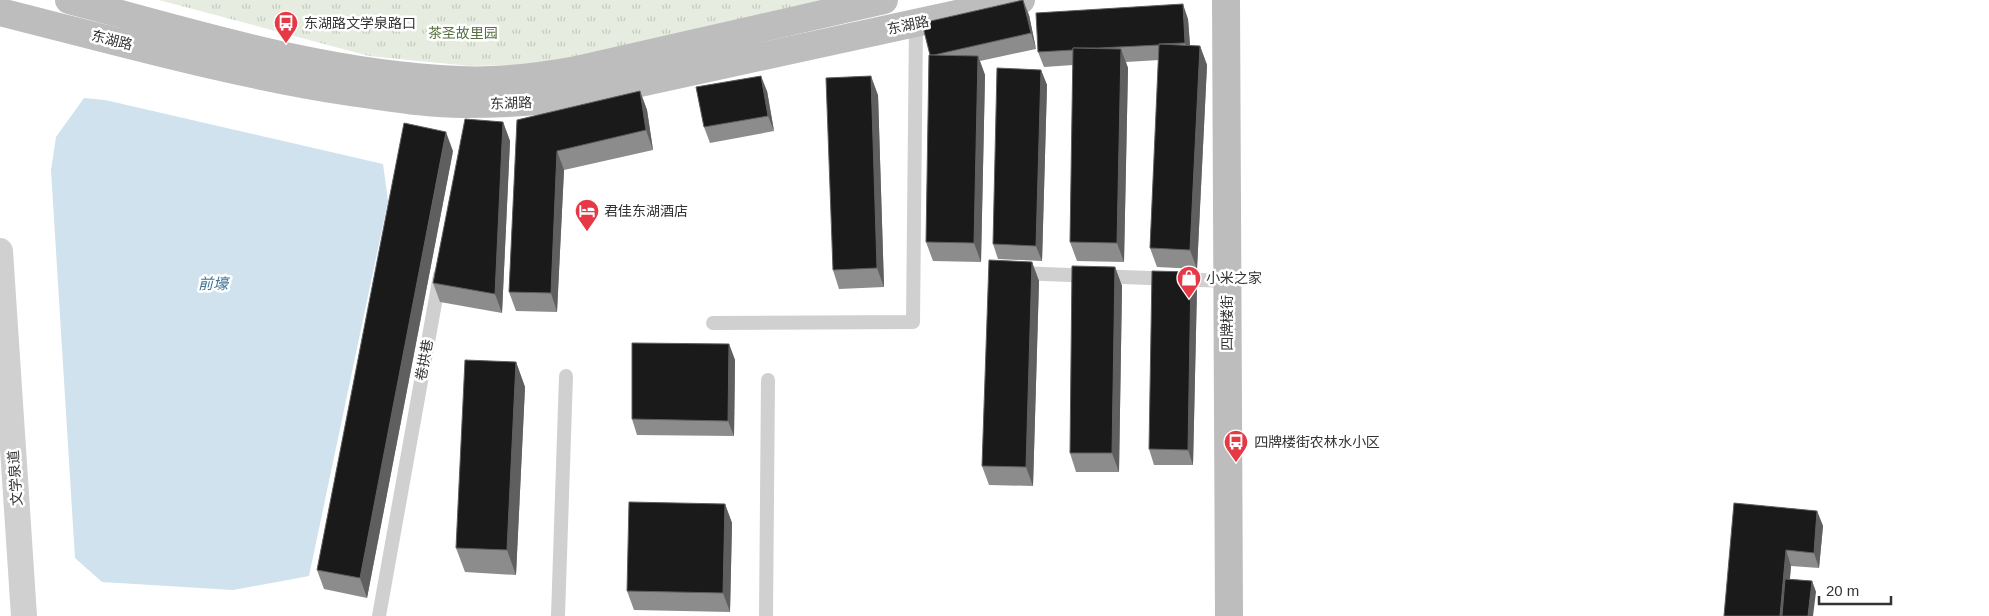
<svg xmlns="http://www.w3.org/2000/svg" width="1989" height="616" viewBox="0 0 1989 616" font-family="Helvetica,'Noto Sans SC',sans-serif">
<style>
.park{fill:url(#park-tufts)}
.water{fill:#cfe2ee}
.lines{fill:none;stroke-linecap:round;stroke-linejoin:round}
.lane{stroke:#d0d0d0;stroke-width:14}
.street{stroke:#d0d0d0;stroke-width:26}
.secondary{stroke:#bdbdbd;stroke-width:28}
.wall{fill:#8c8c8c}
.shaded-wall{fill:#5f5f5f}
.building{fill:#1a1a1a;stroke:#5f5f5f}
.labels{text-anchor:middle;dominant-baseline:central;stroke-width:5;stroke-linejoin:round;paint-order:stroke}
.poi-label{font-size:14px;fill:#333;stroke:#fff;text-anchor:start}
.street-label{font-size:14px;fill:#333;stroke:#fff}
.park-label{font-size:14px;fill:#56703f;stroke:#fff}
.water-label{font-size:15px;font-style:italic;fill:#3f7597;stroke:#fff}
</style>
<defs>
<pattern id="park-tufts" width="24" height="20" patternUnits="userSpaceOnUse" patternTransform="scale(1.25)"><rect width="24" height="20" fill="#e6ecdf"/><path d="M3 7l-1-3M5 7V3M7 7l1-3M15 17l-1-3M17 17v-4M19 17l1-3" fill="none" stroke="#c6cbc0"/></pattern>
</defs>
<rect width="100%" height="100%" fill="#fff"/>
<polygon class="park" points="159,0 833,0 552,64 470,66 369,56"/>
<polygon class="water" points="84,98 105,100 383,164 388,201 309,576 233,590 102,582 75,558 51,170 56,137"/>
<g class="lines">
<g class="lane">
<polyline points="1018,273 1227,281"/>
<polyline points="713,323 913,322 916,23"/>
<polyline points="379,616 440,275"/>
<polyline points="558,616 566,376"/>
<polyline points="766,616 768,380"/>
</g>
<polyline class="street" points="0,251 24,616"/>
<g class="secondary">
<path d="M69,0C197,34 326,75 459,80C499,82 538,77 577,70L884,0"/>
<polyline points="1226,0 1229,616"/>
<path d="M0,12C116,41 232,74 350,92C388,97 426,104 463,104C503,104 541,102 580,96L1021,0"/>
</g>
</g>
<g class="wall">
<polygon points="1029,15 1036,49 980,61 985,75 981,262 933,261 926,242 929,55"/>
<polygon points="1188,19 1190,46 1200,46 1207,65 1197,269 1157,267 1150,248 1159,60 1126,62 1128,68 1124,262 1077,261 1070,242 1073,65 1044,67 1038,52"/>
<polygon points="1041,70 1047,85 1042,261 998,259 993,244"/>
<polygon points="640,91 647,110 653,150 564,170 557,312 516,311 509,292 517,120"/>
<polygon points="767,91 774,131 710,143 704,127"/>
<polygon points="878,95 884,287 839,289 833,270"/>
<polygon points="503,122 510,141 502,313 440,302 433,283"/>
<polygon points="453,151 367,598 324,589 317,570"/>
<polygon points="1032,262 1039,281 1033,486 989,485 982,466"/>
<polygon points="1115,267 1122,286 1119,472 1076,472 1070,453"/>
<polygon points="1191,272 1197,287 1193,465 1154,465 1149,449"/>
<polygon points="729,344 735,360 734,436 637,435 632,419"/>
<polygon points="516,362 525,387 516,575 465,572 456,548"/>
<polygon points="725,504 732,523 730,612 634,610 627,591"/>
<polygon points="1817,511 1823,526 1819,568 1791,566 1790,579 1812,581 1816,592 1724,616"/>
</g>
<g class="shaded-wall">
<polygon points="1023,0 1029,15 1036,49 1031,33"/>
<polygon points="1183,4 1188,19 1191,59 1185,43"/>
<polygon points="1200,46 1207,65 1197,269 1190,250"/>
<polygon points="1121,49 1128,68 1124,262 1117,243"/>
<polygon points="978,56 985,75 981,262 974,243"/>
<polygon points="1041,70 1047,85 1042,261 1036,246"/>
<polygon points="761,76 767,91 774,131 768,116"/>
<polygon points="871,76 878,95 884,287 877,268"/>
<polygon points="640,91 647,110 653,150 646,130"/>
<polygon points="503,122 510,141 502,313 495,294"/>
<polygon points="446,132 453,151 367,598 360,578"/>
<polygon points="557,151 564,170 557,312 551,293"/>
<polygon points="1032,262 1039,281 1033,486 1026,467"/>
<polygon points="1115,267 1122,286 1119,472 1112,453"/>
<polygon points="1191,272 1197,287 1193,465 1188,450"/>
<polygon points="729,344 735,360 734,436 728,421"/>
<polygon points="516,362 525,387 516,575 507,550"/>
<polygon points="725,504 732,523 730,612 723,593"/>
<polygon points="1817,511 1823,526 1819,568 1814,553"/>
<polygon points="1786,550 1791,566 1786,616 1780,616"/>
<polygon points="1812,581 1816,592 1813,616 1808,616"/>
</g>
<g class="building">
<polygon points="1023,0 1031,33 934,55 930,55 922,23"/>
<polygon points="1183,4 1185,43 1159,44 1159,45 1099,48 1073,48 1073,50 1038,52 1036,13"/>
<polygon points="1159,44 1200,46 1190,250 1150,248"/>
<polygon points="1073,48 1121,49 1117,243 1070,242"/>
<polygon points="929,55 978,56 974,243 926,242"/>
<polygon points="997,68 1041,70 1036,246 993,244"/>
<polygon points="761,76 768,116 704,127 696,87"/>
<polygon points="871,76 877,268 833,270 826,78"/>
<polygon points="640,91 646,130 557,151 551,293 509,292 517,120"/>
<polygon points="465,119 503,122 495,294 433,283"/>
<polygon points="404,123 446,132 360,578 317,570"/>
<polygon points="989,260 1032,262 1026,467 982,466"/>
<polygon points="1072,266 1115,267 1112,453 1070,453"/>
<polygon points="1152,271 1191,272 1188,450 1149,449"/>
<polygon points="632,343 729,344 728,421 632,419"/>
<polygon points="465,360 516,362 507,550 456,548"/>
<polygon points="629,502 725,504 723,593 627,591"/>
<polygon points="1734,503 1817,511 1814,553 1786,550 1780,616 1724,616"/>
<polygon points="1785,579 1812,581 1808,616 1782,616"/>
</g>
<defs>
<symbol id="bus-pin" viewBox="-11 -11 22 30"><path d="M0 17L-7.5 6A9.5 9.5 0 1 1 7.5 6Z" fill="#e63946" stroke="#fff"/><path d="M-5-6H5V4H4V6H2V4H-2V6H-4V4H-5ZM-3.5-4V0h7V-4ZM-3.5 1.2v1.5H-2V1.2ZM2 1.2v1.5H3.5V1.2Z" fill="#fff"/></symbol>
<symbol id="hotel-pin" viewBox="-11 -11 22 30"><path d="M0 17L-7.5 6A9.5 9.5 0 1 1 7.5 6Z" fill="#e63946" stroke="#fff"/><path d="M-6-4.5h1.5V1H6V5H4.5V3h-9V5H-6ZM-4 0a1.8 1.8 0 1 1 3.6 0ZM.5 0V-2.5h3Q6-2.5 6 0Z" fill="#fff"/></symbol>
<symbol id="shop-pin" viewBox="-11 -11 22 30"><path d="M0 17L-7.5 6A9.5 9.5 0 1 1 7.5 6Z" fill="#e63946" stroke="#fff"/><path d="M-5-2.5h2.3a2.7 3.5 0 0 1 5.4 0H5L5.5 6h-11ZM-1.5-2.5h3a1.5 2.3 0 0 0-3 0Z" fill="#fff"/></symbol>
</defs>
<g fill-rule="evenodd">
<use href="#bus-pin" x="272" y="9" width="28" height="38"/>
<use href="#hotel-pin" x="573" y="197" width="28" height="38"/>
<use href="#shop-pin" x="1175" y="264" width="28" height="38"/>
<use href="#bus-pin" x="1222" y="428" width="28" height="38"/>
</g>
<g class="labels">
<g class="poi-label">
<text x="304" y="23">东湖路文学泉路口</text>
<text x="604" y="211">君佳东湖酒店</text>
<text x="1206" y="278">小米之家</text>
<text x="1254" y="442">四牌楼街农林水小区</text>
</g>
<g class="street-label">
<text transform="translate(908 25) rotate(-12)">东湖路</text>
<text transform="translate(112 40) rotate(14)">东湖路</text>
<text transform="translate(511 103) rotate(-2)">东湖路</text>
<text transform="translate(1227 323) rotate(-90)">四牌楼街</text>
<text transform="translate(424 360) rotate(-80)">卷拱巷</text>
<text transform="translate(15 478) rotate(-94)">文学泉道</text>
</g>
<g class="park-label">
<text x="463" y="33">茶圣故里园</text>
</g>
<g class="water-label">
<text x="213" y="283">前壕</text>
</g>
</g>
<path d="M1819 596v8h72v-8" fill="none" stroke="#333333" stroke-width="2.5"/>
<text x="1826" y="596" font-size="15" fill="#333333" stroke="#ffffff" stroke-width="4" paint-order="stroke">20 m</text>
</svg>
